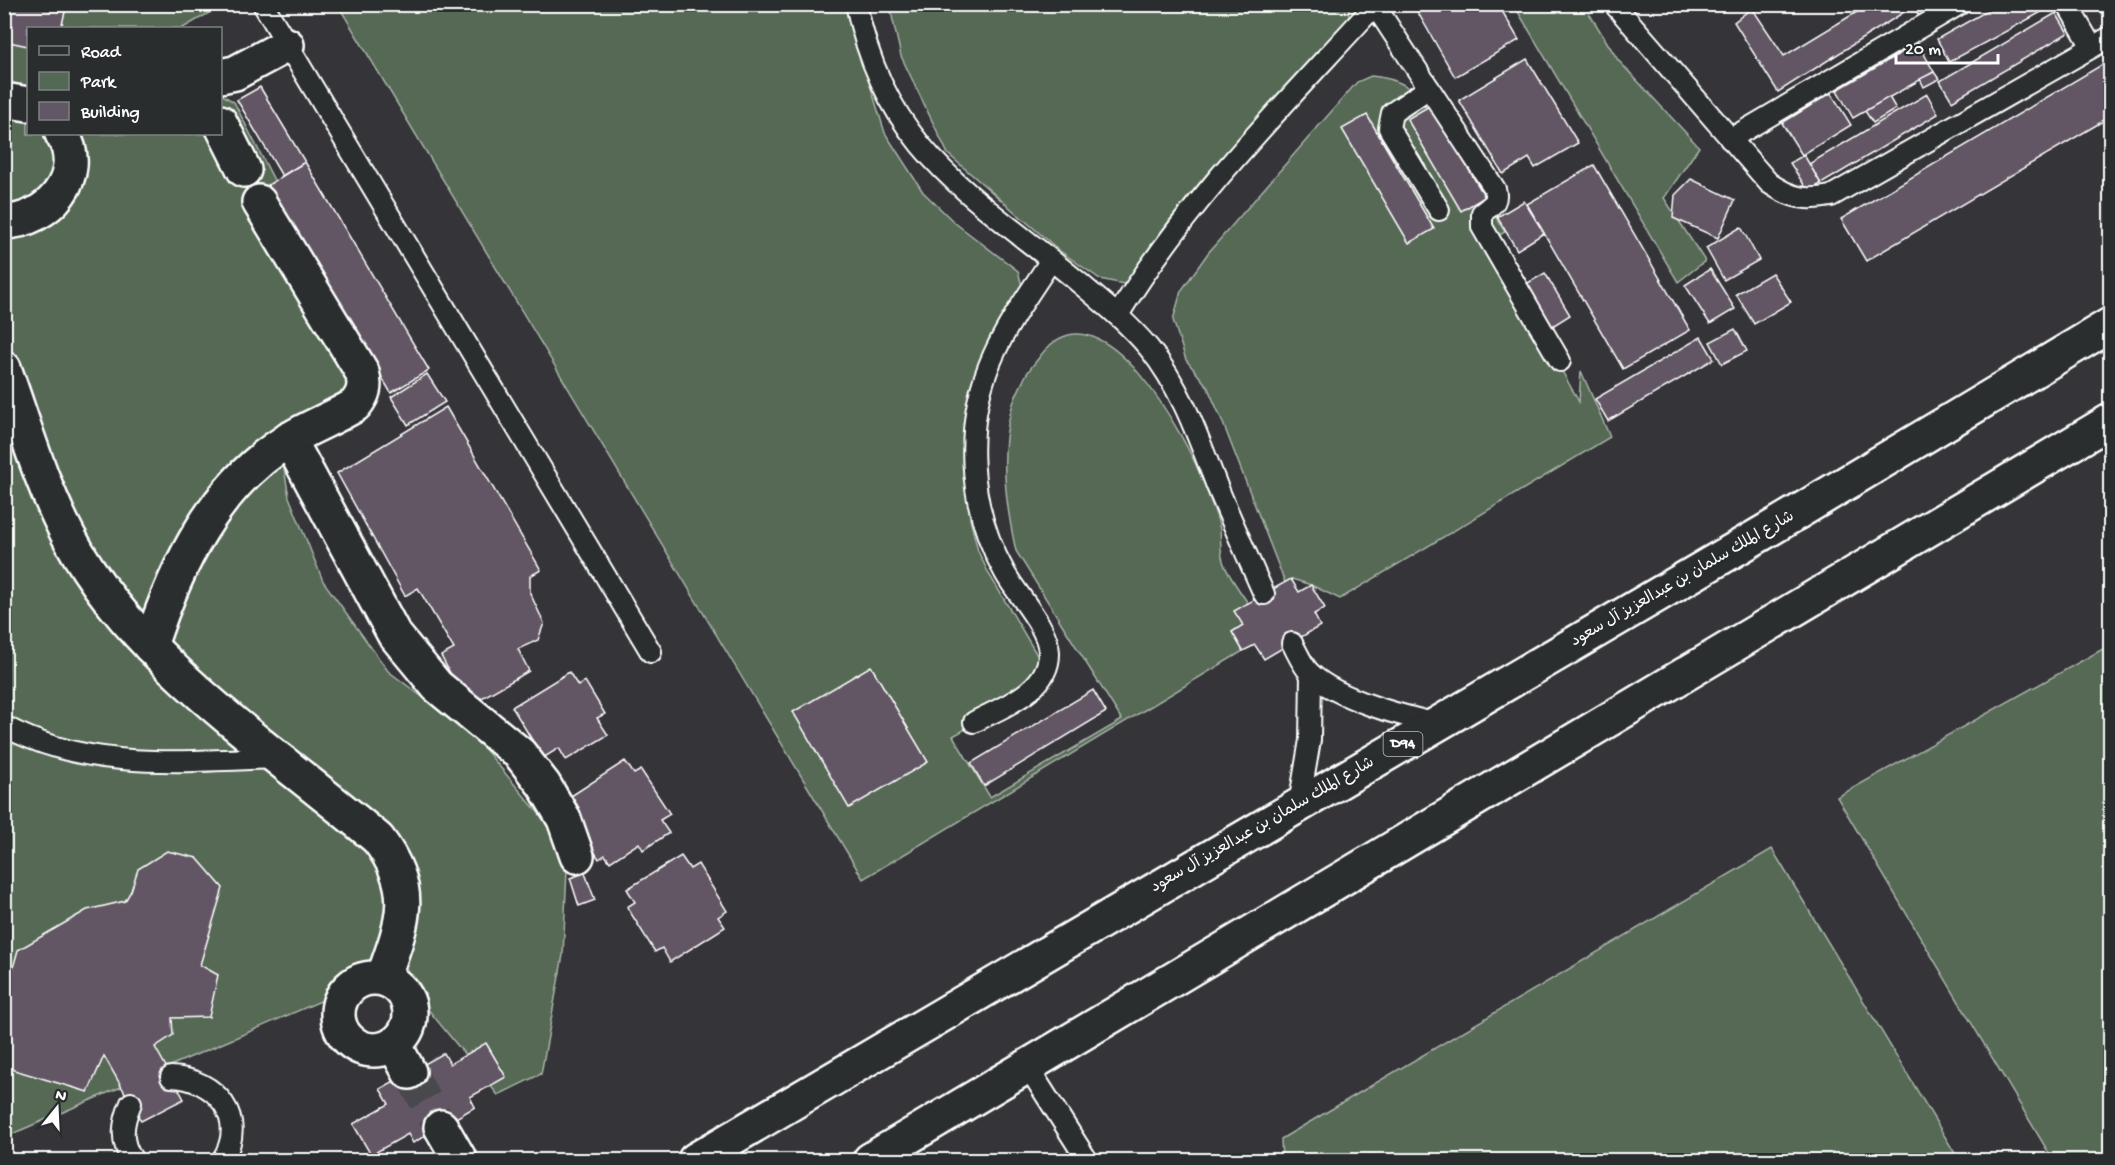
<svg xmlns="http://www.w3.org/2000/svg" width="2115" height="1165" viewBox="0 0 2115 1165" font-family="'Gochi Hand','Playpen Sans Arabic',sans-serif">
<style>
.green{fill:#546955;stroke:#aab4aa;stroke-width:1.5}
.building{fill:#625765;stroke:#fff;stroke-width:1.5}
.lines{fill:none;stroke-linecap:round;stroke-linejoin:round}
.street-tunnel{stroke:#49494d;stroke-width:33;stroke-dasharray:33 16;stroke-linecap:butt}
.lane-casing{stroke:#fff;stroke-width:24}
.street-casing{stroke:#fff;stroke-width:38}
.primary-casing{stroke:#fff;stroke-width:38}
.lane{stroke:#2a2d2e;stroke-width:20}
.street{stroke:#2a2d2e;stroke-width:33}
.primary{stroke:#2a2d2e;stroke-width:33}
.labels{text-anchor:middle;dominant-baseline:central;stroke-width:6;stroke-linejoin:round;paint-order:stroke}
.shield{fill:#2a2d2e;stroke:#bfc0c0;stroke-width:1.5}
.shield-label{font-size:15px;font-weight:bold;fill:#fff}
.street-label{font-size:16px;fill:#fff;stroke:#2a2d2e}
</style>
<rect width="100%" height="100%" fill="#353539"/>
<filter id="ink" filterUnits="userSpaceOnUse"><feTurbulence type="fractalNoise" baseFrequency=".0167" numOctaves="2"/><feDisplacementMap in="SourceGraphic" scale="12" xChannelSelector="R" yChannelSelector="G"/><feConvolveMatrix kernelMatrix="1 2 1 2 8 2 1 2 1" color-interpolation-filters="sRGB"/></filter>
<g filter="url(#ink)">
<g class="green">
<polygon points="1349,4 1348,32 1133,286 1100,279 1060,251 948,154 901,56 891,12 891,5"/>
<polygon points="5,5 223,5 183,28 28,28 28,134 220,134 221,94 234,102 381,389 357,417 281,452 289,497 323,581 388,671 473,735 568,848 563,955 541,1074 498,1095 395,969 5,1137"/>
<path d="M338,5H845L885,133L923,192L955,223L1018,271L1024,293L970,441V519L978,551L989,574L1040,660L1022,698L953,736L990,797L1122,720L1016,551C1006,506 999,456 1011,411C1013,400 1020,388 1025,377C1029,369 1036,362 1041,355C1102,277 1187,439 1205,486C1210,500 1217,515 1220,529C1221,540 1220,551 1223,561C1227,576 1252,608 1262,623L1243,625L1232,632L1243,651L863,879Z"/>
<polygon points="1514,5 1584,5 1618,60 1699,147 1664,198 1705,261 1678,282"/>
<path d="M1371,76C1384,77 1394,79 1406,86C1430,101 1486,203 1505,232L1490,240L1579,402L1581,371L1610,437L1340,599L1311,585L1292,579L1291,598L1221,418L1207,386L1186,360L1173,320L1181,291L1208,253L1357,82Z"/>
<polygon points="2110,645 2110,1160 2053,1160 1837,797"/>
<polygon points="1772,849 1959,1160 1282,1160 1281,1139"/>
</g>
<g class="building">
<polygon points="4,4 67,4 61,28 28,28 28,46 4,41"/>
<polygon points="1413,4 1498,4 1519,40 1455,77"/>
<polygon points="1870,4 1906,4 1909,9 1778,92 1734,22 1752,8 1784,56"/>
<polygon points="1912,4 1937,4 1919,16"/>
<polygon points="1999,4 2047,4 2049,8 1949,62 1937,39"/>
<polygon points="2096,4 2110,4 2110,9 2102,14"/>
<polygon points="2056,13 2068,33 1952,101 1940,81"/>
<polygon points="1918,43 1934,72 1853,118 1837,90"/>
<polygon points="1527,59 1578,143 1535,168 1529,158 1503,174 1459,100"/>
<polygon points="2110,60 2110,117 1866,261 1841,219"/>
<polygon points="1934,72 1939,79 1924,87 1920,79"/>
<polygon points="260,87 305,162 282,176 237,100"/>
<polygon points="1831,93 1851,125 1802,155 1782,123"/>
<polygon points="1927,94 1938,114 1821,184 1809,164"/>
<polygon points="1889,97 1896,109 1873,123 1865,111"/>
<polygon points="1431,105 1485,197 1461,211 1407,119"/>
<polygon points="1367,115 1434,229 1409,243 1342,129"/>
<polygon points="1804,155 1821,184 1808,191 1790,163"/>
<polygon points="305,162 429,370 391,393 268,185"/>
<polygon points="1594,165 1690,330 1623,369 1527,204"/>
<polygon points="1691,179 1735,200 1718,238 1673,218 1675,195"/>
<polygon points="1524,201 1544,233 1517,250 1497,217"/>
<polygon points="1741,227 1759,260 1724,280 1706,248"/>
<polygon points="1710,269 1735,309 1710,324 1685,285"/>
<polygon points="1545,273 1570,315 1551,327 1526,284"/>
<polygon points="1772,273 1791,302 1754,324 1736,294"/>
<polygon points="1735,329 1747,351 1722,364 1710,342"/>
<polygon points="1701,337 1714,359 1608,421 1595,399"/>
<polygon points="427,374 445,402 408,425 391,397"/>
<polygon points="446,407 541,570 530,576 530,593 544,623 538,640 518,649 529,671 468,706 441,656 454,649 418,588 405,596 337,473"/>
<polygon points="1291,579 1299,592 1311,585 1325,608 1314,614 1320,626 1264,659 1255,645 1243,651 1232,632 1243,625 1234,611"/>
<polygon points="871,666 928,762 849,808 793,712"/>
<polygon points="569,672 578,686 585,681 605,714 597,718 608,735 566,760 559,748 543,758 512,707"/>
<polygon points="1093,690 1106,712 984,786 971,763"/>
<polygon points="625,761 634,774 641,770 670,814 660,820 669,833 643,850 639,843 610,862 605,855 599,859 570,814 579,808 571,796"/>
<polygon points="167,851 197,858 223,888 200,965 218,975 209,1017 172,1018 173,1035 155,1047 184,1099 141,1121 104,1056 88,1092 4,1067 4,971 13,968 18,950 87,910 125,901 131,891 138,869"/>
<polygon points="681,856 690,869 698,864 727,911 718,917 725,927 670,962 662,948 655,952 627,907 635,902 627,889"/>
<polygon points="585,873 595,900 579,906 570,878"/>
<polygon points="486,1043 506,1077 470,1097 475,1107 413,1143 408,1134 371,1155 353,1124 389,1104 380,1089 444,1053 450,1064"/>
</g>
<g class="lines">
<polyline class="street-tunnel" points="409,1072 441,1127"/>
<defs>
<g id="lane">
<polyline points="263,4 651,652"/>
<path d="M856,4C886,150 970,193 1076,280C1102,302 1127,322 1149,348C1182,389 1198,437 1217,486C1232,522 1248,558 1264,594"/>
<path d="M1374,4L1495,189C1499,203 1491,205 1482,213V227L1560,361"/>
<path d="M1614,4L1769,183C1791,198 1805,201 1831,196L2110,37"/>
<polyline points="2067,4 2092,47"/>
<polyline points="1429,88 1392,113 1389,128 1439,210"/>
<polyline points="1730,139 1960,4"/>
<path d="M1118,315C1188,200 1284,105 1375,5"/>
<path d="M1292,643C1297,652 1303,667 1311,674C1340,700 1400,715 1437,724"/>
<path d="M974,722C1002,707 1050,691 1049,652C1048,627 1017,595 1005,573C968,507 962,423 994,354C1009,321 1031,291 1051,260"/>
<path d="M4,726C89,772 186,761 278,758"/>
<polyline points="1299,805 1310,740 1311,674"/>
<polyline points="1028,1067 1087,1160"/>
<path d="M171,1077C216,1078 249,1119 222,1160"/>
<path d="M131,1103C123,1122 119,1142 133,1160"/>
</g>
<g id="street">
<polyline points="220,76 235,73 287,45"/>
<polyline points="4,100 28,104"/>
<polyline points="220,122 244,170"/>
<path d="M4,222C48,222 88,175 62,134"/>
<path d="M4,368C24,424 41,484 69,537C136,663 271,748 378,839C417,890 403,922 383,978"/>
<polyline points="289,439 394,634 437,686 520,754 544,785 564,819 577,856"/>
<path d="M150,646C176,566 215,484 290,439C311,426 334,418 355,405C364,394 366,386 362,372L259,202"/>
<circle cx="374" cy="1014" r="36"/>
<polyline points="394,1044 409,1072"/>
<polyline points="441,1127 460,1160"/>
</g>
<g id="primary">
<polyline points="695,1160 1773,527 2110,325"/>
<polyline points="870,1160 2110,421"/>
</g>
</defs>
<use href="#lane" class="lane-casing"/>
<use href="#street" class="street-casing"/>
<use href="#primary" class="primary-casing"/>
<use href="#lane" class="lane"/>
<use href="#street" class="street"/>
<use href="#primary" class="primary"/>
</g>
</g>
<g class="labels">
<rect class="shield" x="1383.5" y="732" width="39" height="24" rx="4.5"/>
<g class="shield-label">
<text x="1403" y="744">D94</text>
</g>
<g class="street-label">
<text transform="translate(1683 580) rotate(-30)">شارع الملك سلمان بن عبدالعزيز آل سعود</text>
<text transform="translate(1263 826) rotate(-30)">شارع الملك سلمان بن عبدالعزيز آل سعود</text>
</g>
</g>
<rect width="2115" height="1165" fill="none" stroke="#2a2d2e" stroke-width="24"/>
<rect x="12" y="12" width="2091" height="1141" fill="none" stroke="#fff" stroke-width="2" filter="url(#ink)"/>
<rect x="27" y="27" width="195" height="108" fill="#2a2d2e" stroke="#7f8182" stroke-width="1.5"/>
<rect x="39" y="46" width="30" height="9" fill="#2a2d2e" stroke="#7f8182" stroke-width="1.5"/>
<text x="81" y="57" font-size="18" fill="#ffffff">Road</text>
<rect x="39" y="72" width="30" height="18" fill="#546955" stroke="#7f8182" stroke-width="1.5"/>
<text x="81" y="87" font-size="18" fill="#ffffff">Park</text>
<rect x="39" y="102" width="30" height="18" fill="#625765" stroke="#7f8182" stroke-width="1.5"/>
<text x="81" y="117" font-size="18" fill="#ffffff">Building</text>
<g transform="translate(57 1108) rotate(18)" stroke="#2a2d2e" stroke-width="4.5" paint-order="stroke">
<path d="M0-4.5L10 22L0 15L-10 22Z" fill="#ffffff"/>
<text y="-9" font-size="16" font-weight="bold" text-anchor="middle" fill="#ffffff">N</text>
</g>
<path d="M1896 54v9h102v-9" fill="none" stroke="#ffffff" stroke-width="3"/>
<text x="1905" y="54" font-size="18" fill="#ffffff" stroke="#2a2d2e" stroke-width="4.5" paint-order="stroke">20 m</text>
</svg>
